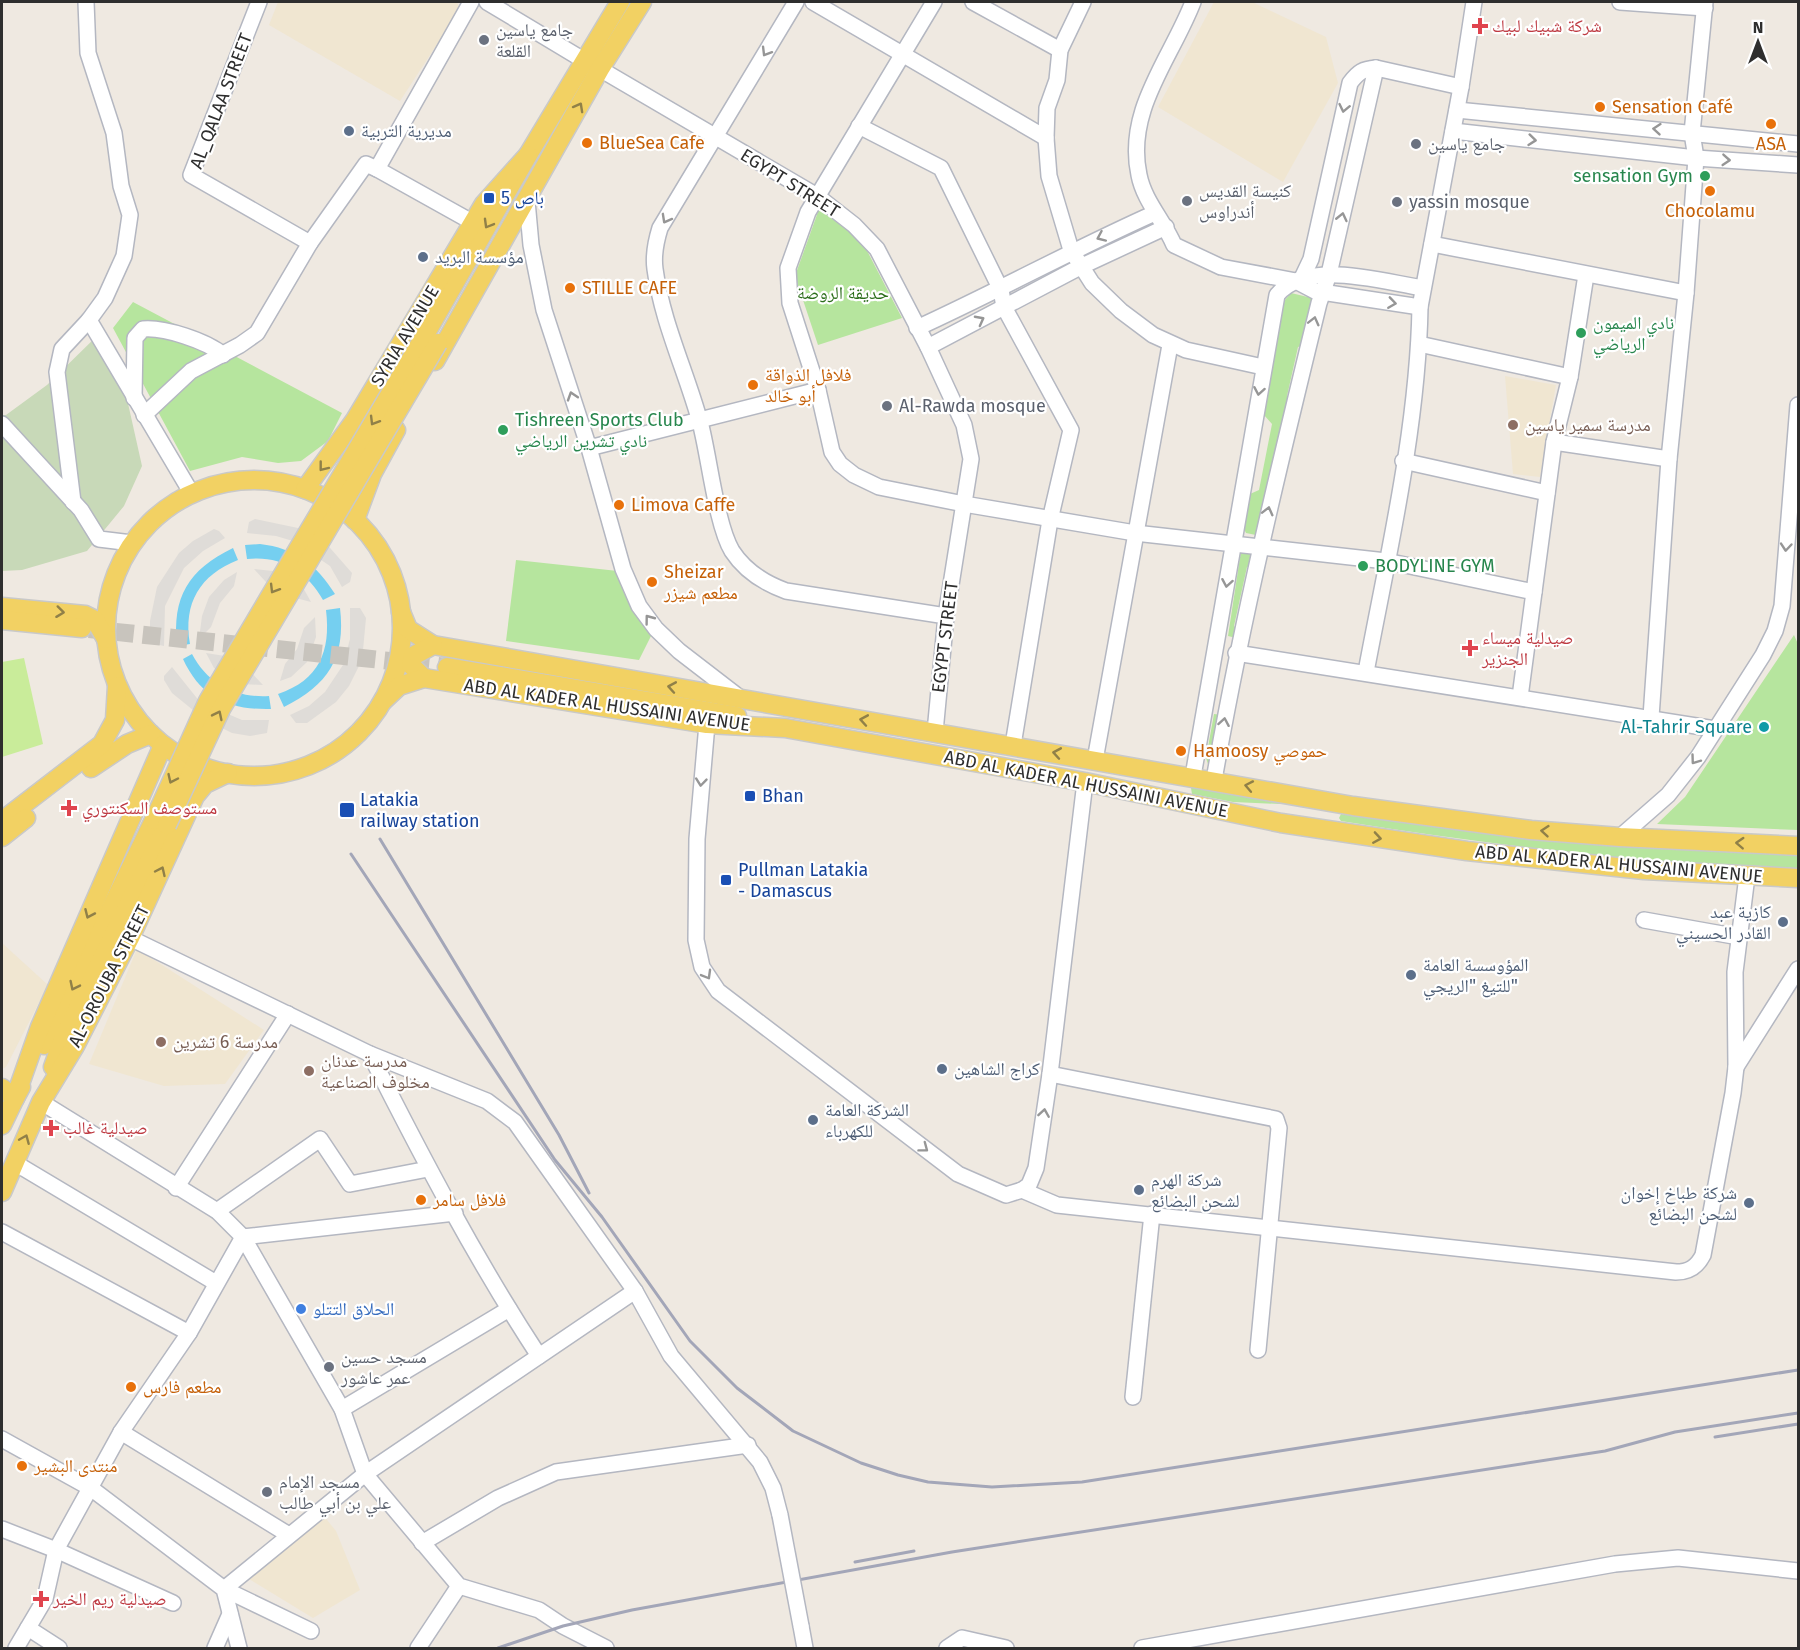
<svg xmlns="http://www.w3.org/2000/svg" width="1800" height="1650" viewBox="0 0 1800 1650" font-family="'Fira Sans','Noto Naskh Arabic',sans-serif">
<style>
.education{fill:#f0e6d1}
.green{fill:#b6e59e}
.cemetery{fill:#c8d9b8}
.pitch{fill:#c9ec9a}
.plaza{fill:#dfdcd8}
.water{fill:#75cff0}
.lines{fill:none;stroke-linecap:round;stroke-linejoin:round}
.major-tunnel{stroke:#c8c4bd;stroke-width:18;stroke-dasharray:18 9;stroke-linecap:butt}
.minor-casing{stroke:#b4b7c1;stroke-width:18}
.major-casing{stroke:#c9c9c9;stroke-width:21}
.minor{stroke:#fff;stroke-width:15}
.major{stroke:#f2d163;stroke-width:18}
.rail{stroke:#a3a6b8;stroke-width:3}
.minor-bridge-casing{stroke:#b4b7c1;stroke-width:18;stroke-linecap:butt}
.major-bridge-casing{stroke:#c9c9c9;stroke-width:21;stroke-linecap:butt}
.minor-bridge{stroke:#fff;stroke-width:15}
.major-bridge{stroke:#f2d163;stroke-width:18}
.oneway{stroke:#969696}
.oneway2{stroke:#908048}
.health-dot{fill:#e0444e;stroke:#fff;stroke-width:2}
.worship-dot{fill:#6b7280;stroke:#fff;stroke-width:2}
.food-dot{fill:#e8710a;stroke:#fff;stroke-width:2}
.service-dot{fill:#5c6f8a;stroke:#fff;stroke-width:2}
.leisure-dot{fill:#2e9e5b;stroke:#fff;stroke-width:2}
.transit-dot{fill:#1a4fb4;stroke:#fff;stroke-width:2}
.education-dot{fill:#8d6e63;stroke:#fff;stroke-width:2}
.culture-dot{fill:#0f9aa8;stroke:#fff;stroke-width:2}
.shop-dot{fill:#3f7fe0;stroke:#fff;stroke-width:2}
.labels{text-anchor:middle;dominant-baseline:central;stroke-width:4.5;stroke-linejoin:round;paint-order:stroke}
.health-label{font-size:18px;fill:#be3a42;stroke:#fff;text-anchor:start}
.worship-label{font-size:18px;fill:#5b616d;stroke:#fff;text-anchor:start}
.street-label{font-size:18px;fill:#2e2e2e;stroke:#fff}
.food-label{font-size:18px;fill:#c56008;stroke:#fff;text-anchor:start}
.service-label{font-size:18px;fill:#4e5e75;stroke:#fff;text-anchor:start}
.leisure-label{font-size:18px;fill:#27864d;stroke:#fff;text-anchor:start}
.transit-label{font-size:18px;fill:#164399;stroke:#fff;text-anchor:start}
.park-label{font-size:18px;fill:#2c6e1b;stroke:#fff}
.education-label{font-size:18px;fill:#785e54;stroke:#fff;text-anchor:start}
.culture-label{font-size:18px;fill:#0d838f;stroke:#fff;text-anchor:end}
.shop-label{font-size:18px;fill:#366cbe;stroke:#fff;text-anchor:start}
</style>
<rect width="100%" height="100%" fill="#efe9e1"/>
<g class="education">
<polygon points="278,2 457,2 460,9 400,101 269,25"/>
<polygon points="1214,2 1252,2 1326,37 1338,83 1283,182 1158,107"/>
<polygon points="1505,376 1556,385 1540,477 1513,474"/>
<polygon points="2,943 48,985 6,1067 2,1069"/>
<polygon points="137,949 264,1030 225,1084 164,1086 89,1064"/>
<polygon points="323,1515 336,1531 360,1590 313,1618 249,1579 252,1571"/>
</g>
<g class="green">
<polygon points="819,209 862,241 902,318 818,345 795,276"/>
<polygon points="1291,293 1312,298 1315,305 1305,345 1298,347 1287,396 1293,402 1256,535 1246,533 1244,529 1250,494 1259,490 1272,424 1264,415 1284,301"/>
<polygon points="133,302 342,413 328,441 301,461 278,463 242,457 190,471 113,328"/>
<polygon points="1251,549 1255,564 1247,567 1234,626 1238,630 1236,638 1228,636 1241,551"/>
<polygon points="516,560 627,572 652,634 639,660 506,641"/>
<polygon points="1794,635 1798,644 1798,830 1657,824 1685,797"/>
<polygon points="1214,714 1222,715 1211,764 1208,764 1206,758"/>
<polygon points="1190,782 1281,801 1280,804 1233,802 1192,794"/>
<path d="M1341,814L1370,818L1383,815L1606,843L1798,855V869C1645,864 1492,845 1341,821L1339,818Z"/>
</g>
<polygon class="cemetery" points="99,334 125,390 142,466 124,506 87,551 22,570 2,571 2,415 6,415 47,385"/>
<polygon class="pitch" points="24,658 43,744 2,757 2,662"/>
<g class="plaza">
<polygon points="255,519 298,528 324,541 352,573 350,582 342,587 330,566 293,541 276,536 247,533 249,522"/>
<polygon points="214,529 219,531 225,538 203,551 184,568 165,606 164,646 155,644 150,638 150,621 157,587 179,553 193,541"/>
<polygon points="254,569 273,571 301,584 311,602 292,597 266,582"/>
<polygon points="237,572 234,586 220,603 211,627 199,639 202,616 209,597 224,580"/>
<polygon points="350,608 360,608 366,618 363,650 359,666 349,686 336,702 307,723 296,723 290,715 309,706 325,692 343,665 350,639"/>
<polygon points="315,617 316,637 307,662 291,677 280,681 285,664 297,649 304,628"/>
<polygon points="206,653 225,656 248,669 263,685 241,684 214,668"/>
<polygon points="172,667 200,702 242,720 269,720 267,733 250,736 232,733 204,719 172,693 164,680 164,676"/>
</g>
<g class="water">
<path d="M260,544C295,548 317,565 335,594L323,600C307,571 280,555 247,559L245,545Z"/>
<path d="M233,548L238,560C200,575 183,603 190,644L177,646C172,597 188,570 233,548Z"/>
<path d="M340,608C346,658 328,685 284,707L278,694C319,680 331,652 326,610Z"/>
<path d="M192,654C208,684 235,698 269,696L271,709C229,710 201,698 183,659Z"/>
</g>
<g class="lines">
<polyline class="major-tunnel" points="89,629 447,667"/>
<defs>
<g id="minor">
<polyline points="86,2 88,53 114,133 121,186 130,215 124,256 105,298 89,320 192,494"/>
<polyline points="259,2 191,175 310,243"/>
<polyline points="471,2 377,169 472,222"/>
<polyline points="487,2 585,61"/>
<path d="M796,2L660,228C656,241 653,255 655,269C662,322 686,371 700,422C709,455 716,524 732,551C745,571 764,583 786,591L946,616"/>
<polyline points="813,2 1046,138"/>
<polyline points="934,2 808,212 788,268 790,303 818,390 832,452 840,464 854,475 879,487 964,504 1135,533 1386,561 1534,592"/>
<polyline points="973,2 1060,50"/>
<polyline points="1083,2 1060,50 1057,80 1047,108 1046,138 1049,176 1071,250 1092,283 1121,311 1153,335 1186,350 1263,367"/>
<path d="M1193,2C1171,59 1125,110 1139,175C1144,201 1164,221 1174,245L1221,267L1296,281L1315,291L1420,307"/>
<polyline points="1620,2 1705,8"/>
<polyline points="600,69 817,196 854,225 877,249 928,347 964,425 971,459 946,616 935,732"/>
<polyline points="1457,110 1798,144"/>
<polyline points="859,126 941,168 1001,290 1004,307 1071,430 1050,520 1013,745"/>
<polyline points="1453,131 1696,158 1798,165"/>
<polyline points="527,201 531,245 544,310 589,448 623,569 639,606 656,629 679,651 740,698"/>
<polyline points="1432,244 1686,293"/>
<path d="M1302,278L1311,259L1350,83C1358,72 1363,69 1376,68L1461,87"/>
<path d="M917,328C998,291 1074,249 1155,213"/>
<polyline points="1419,344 1570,377"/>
<polyline points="928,347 1080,267 1166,227"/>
<path d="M134,398L135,338L143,329C164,327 207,341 223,355"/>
<polyline points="144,415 191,371 240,345 257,333 310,243 366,164 377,169"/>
<polyline points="2,424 81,510 99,539 132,543"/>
<polyline points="1554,442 1669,459"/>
<polyline points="589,448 818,390"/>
<polyline points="1403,461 1547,493"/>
<polyline points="73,502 57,372 62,349 89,320"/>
<polyline points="1236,653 1715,729"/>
<path d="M1366,672C1388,555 1418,427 1420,307L1461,87L1474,2"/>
<polyline points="1520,697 1554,442 1570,377 1586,275"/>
<polyline points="1651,717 1669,459 1686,293 1696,158 1692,133 1705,2"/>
<polyline points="707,724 697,839 696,940 702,967 718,991 958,1174 1006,1195 1022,1190 1029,1185 1036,1168 1050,1074 1085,782"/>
<polyline points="1095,760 1170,345"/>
<path d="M1193,776L1277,295C1308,258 1382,282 1423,288"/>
<path d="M1214,780C1242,619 1280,462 1319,303L1329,274L1376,68"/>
<polyline points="1620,837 1668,795 1698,757 1763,655 1775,631 1782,606 1798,405"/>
<polyline points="1644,920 1739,937"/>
<polyline points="130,938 370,1054 487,1101 515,1122 635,1291 671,1356 760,1462 773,1488 780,1515"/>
<path d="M370,1054C422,1157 476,1260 539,1356"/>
<polyline points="1736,1067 1798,969"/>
<polyline points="1050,1074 1276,1119 1279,1128 1258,1350"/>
<polyline points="41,1102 217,1211 243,1237 342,1409 365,1474 459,1586 539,1610 563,1626 606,1648"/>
<polyline points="15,1163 216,1283"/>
<polyline points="176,1188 288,1014"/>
<path d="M1022,1190L1057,1205L1676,1272C1689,1272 1697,1267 1703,1255L1733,1093L1736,1067L1735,972L1747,876"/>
<polyline points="217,1211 320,1139 350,1184 428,1169"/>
<polyline points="2,1232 189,1333"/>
<polyline points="1133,1397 1152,1214"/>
<polyline points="342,1409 509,1309"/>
<polyline points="121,1432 289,1535"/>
<polyline points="2,1439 92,1489 224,1589 239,1648"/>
<polyline points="2,1529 56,1550 173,1603"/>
<polyline points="422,1543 498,1498 556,1472 748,1445"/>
<polyline points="801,1626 805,1648"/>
<polyline points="28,1628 59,1648"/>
<polyline points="311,1631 224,1589 365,1474 635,1291"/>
<polyline points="16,1648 45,1599 56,1550 121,1432 189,1333 243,1237 455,1213"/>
<polyline points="215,1648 230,1614"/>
<polyline points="418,1648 459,1586"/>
<polyline points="947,1648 962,1638 1006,1648"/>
<polyline points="1142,1648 1615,1564 1678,1558 1798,1571"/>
</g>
<g id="major">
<polyline points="425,335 528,155 620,2"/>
<polyline points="435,361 600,69 642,2"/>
<circle cx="254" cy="628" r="148"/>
<polyline points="305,489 355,420 484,204 528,155"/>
<polyline points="355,520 372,474 396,430"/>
<polyline points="2,607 85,615 95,620 106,639"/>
<polyline points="401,612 408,629 433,645 1353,806 1531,830 1620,837 1798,846"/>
<polyline points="2,620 82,628"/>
<polyline points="447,667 737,716"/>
<polyline points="424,678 411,665 413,656 433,645"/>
<polyline points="383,701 399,686 424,678 707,724 785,728 1085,782 1281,823 1467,851 1644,870 1798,878"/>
<polyline points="91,768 127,744 151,734"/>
<polyline points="2,821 102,744 115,720 117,686"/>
<polyline points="2,837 26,818"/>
<polyline points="44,1045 154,820"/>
<polyline points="53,1067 63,1039 167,825"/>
<polyline points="2,1088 15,1098 21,1087"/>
<polyline points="2,1125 15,1098 40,1027 163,745"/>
<polyline points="2,1192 41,1102 75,1046 130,938 195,796 205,784 228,773"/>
</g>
</defs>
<use href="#minor" class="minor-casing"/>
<use href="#major" class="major-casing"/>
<use href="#minor" class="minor"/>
<use href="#major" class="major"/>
<g class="rail">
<polyline points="380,839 559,1135 589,1193"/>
<polyline points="351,854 555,1160 602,1217 690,1341 737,1388 793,1431 861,1463 898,1475 928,1482 992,1487 1082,1482 1798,1370"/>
<polyline points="1715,1437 1798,1424"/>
<polyline points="855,1562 914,1551"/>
<polyline points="498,1648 563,1626 632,1610 952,1552 1605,1451 1675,1432 1798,1413"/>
</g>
<defs>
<polyline id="minor-bridge" points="780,1515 801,1626"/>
<g id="major-bridge">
<polyline points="154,820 208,701 425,335"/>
<polyline points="167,825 221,709 438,343"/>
</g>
</defs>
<use href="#minor-bridge" class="minor-bridge-casing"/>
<use href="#major-bridge" class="major-bridge-casing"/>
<use href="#minor-bridge" class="minor-bridge"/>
<use href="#major-bridge" class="major-bridge"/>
</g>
<defs><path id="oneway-chevron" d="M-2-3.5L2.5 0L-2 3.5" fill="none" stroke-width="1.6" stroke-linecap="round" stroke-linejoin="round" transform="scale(1.5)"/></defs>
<g class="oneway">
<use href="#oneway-chevron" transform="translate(766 52) rotate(121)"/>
<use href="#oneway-chevron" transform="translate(1344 108) rotate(102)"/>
<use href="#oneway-chevron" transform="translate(1657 129) rotate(-175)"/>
<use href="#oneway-chevron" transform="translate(1532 140) rotate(6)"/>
<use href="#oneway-chevron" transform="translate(1726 160) rotate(4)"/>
<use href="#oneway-chevron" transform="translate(1342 217) rotate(-77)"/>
<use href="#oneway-chevron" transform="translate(666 219) rotate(119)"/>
<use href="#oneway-chevron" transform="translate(1101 237) rotate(156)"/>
<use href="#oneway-chevron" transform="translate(1392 303) rotate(8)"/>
<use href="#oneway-chevron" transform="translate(980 320) rotate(-28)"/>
<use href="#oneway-chevron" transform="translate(1314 321) rotate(-76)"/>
<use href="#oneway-chevron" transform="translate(1259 391) rotate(100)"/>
<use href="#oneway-chevron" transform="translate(572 396) rotate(-108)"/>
<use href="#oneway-chevron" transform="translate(1268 511) rotate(-76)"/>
<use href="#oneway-chevron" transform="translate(1786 547) rotate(95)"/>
<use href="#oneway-chevron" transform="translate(1227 583) rotate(100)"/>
<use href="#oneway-chevron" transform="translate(649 619) rotate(-127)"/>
<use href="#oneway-chevron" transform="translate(1224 722) rotate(-80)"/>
<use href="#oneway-chevron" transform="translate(1695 760) rotate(126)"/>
<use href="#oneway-chevron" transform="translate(701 782) rotate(96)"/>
<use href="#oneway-chevron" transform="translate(707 975) rotate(60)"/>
<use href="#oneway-chevron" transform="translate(1044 1113) rotate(-81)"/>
<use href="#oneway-chevron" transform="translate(924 1148) rotate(37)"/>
</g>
<g class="oneway2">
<use href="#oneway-chevron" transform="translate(579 107) rotate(-61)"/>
<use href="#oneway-chevron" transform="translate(488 224) rotate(120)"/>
<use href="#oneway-chevron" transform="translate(374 421) rotate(121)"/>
<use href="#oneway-chevron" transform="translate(323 467) rotate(128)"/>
<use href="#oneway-chevron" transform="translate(274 589) rotate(121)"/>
<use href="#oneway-chevron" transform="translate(60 612) rotate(7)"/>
<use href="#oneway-chevron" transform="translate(672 687) rotate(-170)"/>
<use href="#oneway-chevron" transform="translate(218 715) rotate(-64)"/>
<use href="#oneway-chevron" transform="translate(864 720) rotate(-170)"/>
<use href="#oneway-chevron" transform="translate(1057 753) rotate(-170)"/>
<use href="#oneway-chevron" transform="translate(172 779) rotate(115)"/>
<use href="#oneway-chevron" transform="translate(1249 786) rotate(-169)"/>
<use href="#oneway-chevron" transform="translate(1545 831) rotate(-175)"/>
<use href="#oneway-chevron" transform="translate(1377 838) rotate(9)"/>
<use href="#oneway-chevron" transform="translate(1740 843) rotate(-177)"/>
<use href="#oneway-chevron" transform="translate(161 871) rotate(-65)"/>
<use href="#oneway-chevron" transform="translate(89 914) rotate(114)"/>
<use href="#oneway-chevron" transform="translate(74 986) rotate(116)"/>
<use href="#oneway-chevron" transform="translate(25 1139) rotate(-67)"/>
</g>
<g class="health-dot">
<path d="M1477 17h6v6h6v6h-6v6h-6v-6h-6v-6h6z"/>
<path d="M1467 639h6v6h6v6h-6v6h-6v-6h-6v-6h6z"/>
<path d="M66 799h6v6h6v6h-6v6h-6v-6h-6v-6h6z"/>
<path d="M48 1119h6v6h6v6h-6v6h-6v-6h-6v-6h6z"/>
<path d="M38 1590h6v6h6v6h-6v6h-6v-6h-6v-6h6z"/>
</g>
<g class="worship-dot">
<circle cx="484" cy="40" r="6"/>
<circle cx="1416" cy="144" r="6"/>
<circle cx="1187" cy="201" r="6"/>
<circle cx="1397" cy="202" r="6"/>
<circle cx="887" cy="406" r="6"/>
<circle cx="329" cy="1367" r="6"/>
<circle cx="267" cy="1492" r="6"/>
</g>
<g class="food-dot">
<circle cx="1600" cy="107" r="6"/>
<circle cx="1771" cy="124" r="6"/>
<circle cx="587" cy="143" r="6"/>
<circle cx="1710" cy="191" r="6"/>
<circle cx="570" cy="288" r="6"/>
<circle cx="753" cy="385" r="6"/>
<circle cx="619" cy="505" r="6"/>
<circle cx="652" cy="582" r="6"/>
<circle cx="1181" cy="751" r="6"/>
<circle cx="421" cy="1200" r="6"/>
<circle cx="131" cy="1387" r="6"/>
<circle cx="22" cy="1466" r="6"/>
</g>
<g class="service-dot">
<circle cx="349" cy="131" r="6"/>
<circle cx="423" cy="257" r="6"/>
<circle cx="1783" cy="922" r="6"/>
<circle cx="1411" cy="975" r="6"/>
<circle cx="942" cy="1069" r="6"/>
<circle cx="813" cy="1120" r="6"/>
<circle cx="1139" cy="1190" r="6"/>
<circle cx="1749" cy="1203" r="6"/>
</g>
<g class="leisure-dot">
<circle cx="1705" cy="176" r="6"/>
<circle cx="1581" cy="333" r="6"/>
<circle cx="503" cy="430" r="6"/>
<circle cx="1363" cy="566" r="6"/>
</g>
<g class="transit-dot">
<rect x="483" y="192" width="12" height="12" rx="3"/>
<rect x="744" y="790" width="12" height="12" rx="3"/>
<rect x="339" y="802" width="16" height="16" rx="3"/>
<rect x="720" y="874" width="12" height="12" rx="3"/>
</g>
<g class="education-dot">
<circle cx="1513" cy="425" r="6"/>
<circle cx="161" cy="1042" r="6"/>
<circle cx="309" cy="1071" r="6"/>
</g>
<circle class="culture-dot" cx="1764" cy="727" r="6"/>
<circle class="shop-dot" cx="301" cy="1309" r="6"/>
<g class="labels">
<g class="health-label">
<text x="1492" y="26">شركة شبيك لبيك</text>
<text x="1482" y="638">صيدلية ميساء<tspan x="1482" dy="21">الجنزير</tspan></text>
<text x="82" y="808">مستوصف السكنتوري</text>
<text x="63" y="1128">صيدلية غالب</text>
<text x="53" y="1599">صيدلية ريم الخير</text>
</g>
<g class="worship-label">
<text x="496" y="30">جامع ياسين<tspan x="496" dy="21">القلعة</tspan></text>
<text x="1428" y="144">جامع ياسين</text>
<text x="1199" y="191">كنيسة القديس<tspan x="1199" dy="21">أندراوس</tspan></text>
<text x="1409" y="202">yassin mosque</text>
<text x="899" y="406">Al-Rawda mosque</text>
<text x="341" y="1357">مسجد حسين<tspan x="341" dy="21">عمر عاشور</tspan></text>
<text x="279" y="1482">مسجد الإمام<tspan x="279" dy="21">علي بن أبي طالب</tspan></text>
</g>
<g class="street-label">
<text transform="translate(221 101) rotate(-69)">AL_QALAA STREET</text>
<text transform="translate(790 183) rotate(32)">EGYPT STREET</text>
<text transform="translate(405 336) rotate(-59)">SYRIA AVENUE</text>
<text transform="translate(945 637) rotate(-83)">EGYPT STREET</text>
<text transform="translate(607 705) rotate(8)">ABD AL KADER AL HUSSAINI AVENUE</text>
<text transform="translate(1086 784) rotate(11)">ABD AL KADER AL HUSSAINI AVENUE</text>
<text transform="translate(1619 864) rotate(5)">ABD AL KADER AL HUSSAINI AVENUE</text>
<text transform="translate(109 976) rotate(-63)">AL-OROUBA STREET</text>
</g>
<g class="food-label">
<text x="1612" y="107">Sensation Café</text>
<text x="599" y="143">BlueSea Cafe</text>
<text x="1771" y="144" text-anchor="middle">ASA</text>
<text x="1710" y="211" text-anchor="middle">Chocolamu</text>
<text x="582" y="288">STILLE CAFE</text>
<text x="765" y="375">فلافل الذواقة<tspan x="765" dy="21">أبو خالد</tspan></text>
<text x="631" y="505">Limova Caffe</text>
<text x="664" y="572">Sheizar<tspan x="664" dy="21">مطعم شيزر</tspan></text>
<text x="1193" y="751">Hamoosy حموصي</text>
<text x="433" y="1200">فلافل سامر</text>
<text x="143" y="1387">مطعم فارس</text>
<text x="34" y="1466">منتدى البشير</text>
</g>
<g class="service-label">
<text x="361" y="131">مديرية التربية</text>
<text x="435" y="257">مؤسسة البريد</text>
<text x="1771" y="912" text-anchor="end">كازية عبد<tspan x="1771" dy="21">القادر الحسيني</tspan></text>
<text x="1423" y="965">المؤوسسة العامة<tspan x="1423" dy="21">للتيغ "الريجي"</tspan></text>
<text x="954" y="1069">كراج الشاهين</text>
<text x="825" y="1110">الشركة العامة<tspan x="825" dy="21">للكهرباء</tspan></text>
<text x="1151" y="1180">شركة الهرم<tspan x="1151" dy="21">لشحن البضائع</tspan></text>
<text x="1737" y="1193" text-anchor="end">شركة طباخ إخوان<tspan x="1737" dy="21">لشحن البضائع</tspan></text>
</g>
<g class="leisure-label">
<text x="1693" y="176" text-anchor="end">sensation Gym</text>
<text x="1593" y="323">نادي الميمون<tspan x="1593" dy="21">الرياضي</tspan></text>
<text x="515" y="420">Tishreen Sports Club<tspan x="515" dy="21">نادي تشرين الرياضي</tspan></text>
<text x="1375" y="566">BODYLINE GYM</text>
</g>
<g class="transit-label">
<text x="501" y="198">باص 5</text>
<text x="762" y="796">Bhan</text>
<text x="360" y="800">Latakia<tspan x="360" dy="21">railway station</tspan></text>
<text x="738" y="870">Pullman Latakia<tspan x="738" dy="21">- Damascus</tspan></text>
</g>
<g class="park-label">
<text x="843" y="293">حديقة الروضة</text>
</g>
<g class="education-label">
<text x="1525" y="425">مدرسة سمير ياسين</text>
<text x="173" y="1042">مدرسة 6 تشرين</text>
<text x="321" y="1061">مدرسة عدنان<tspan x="321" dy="21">مخلوف الصناعية</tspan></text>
</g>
<g class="culture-label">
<text x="1752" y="727">Al-Tahrir Square</text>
</g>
<g class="shop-label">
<text x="313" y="1309">الحلاق التتلو</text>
</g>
</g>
<rect width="1800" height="1650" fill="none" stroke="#2e2e2e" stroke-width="6"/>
<g transform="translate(1758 42)" stroke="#ffffff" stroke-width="4.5" paint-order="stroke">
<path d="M0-4.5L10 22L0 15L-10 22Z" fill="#2e2e2e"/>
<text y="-9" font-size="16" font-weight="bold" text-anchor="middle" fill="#2e2e2e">N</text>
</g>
</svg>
